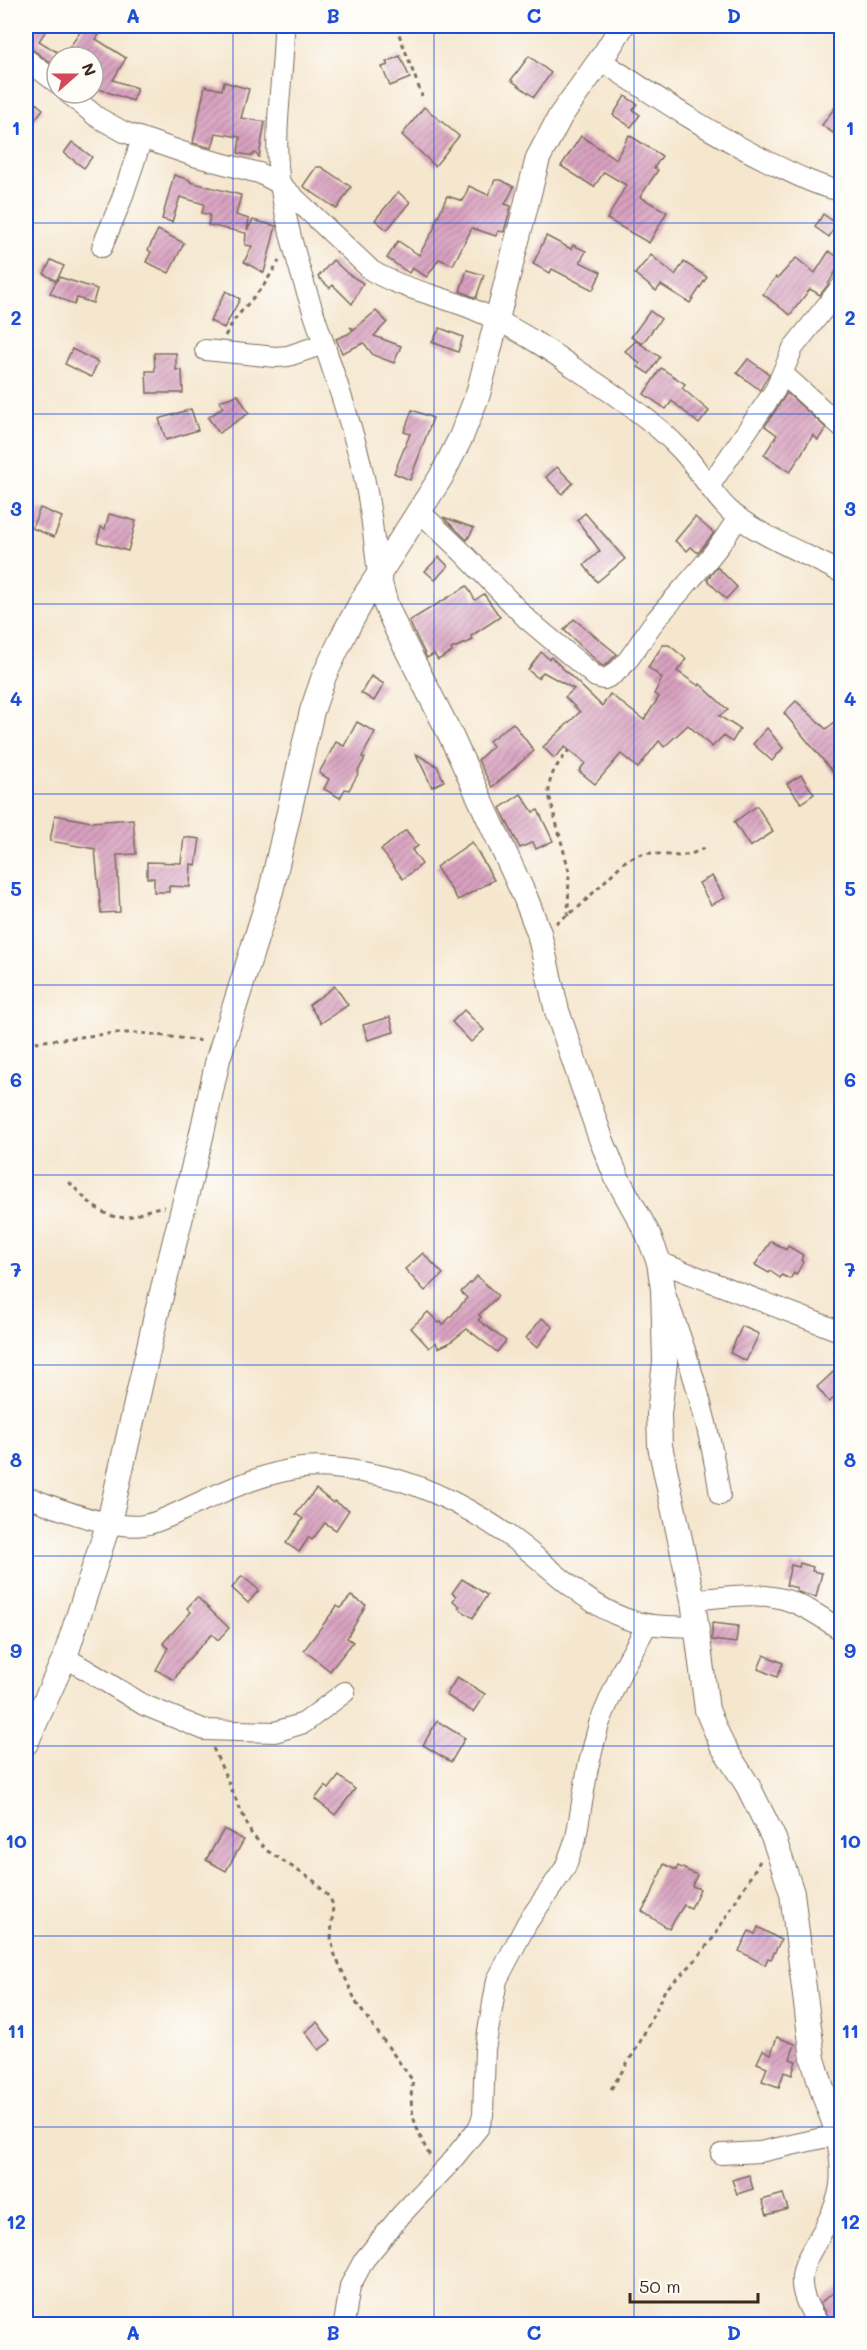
<svg xmlns="http://www.w3.org/2000/svg" width="867" height="2350" viewBox="0 0 867 2350" font-family="Mali,sans-serif">
<style>
.building{fill:url(#building-hatch)}
.lines{fill:none;stroke-linecap:round;stroke-linejoin:round}
.minor-casing{stroke:#7c6c5c;stroke-width:22}
.tertiary-casing{stroke:#7c6c5c;stroke-width:26}
.path{stroke:#7c6c5c;stroke-width:3;stroke-dasharray:4.5 4.5;stroke-linecap:butt}
.minor{stroke:#fff;stroke-width:20}
.tertiary{stroke:#fff;stroke-width:24}
.grid{fill:none;stroke:#1d4ed8;stroke-width:1.5;stroke-opacity:0.55}
.neatline{fill:none;stroke:#1d4ed8;stroke-width:2}
.grid-label{font-size:20px;text-anchor:middle;font-weight:bold;fill:#1d4ed8}
</style>
<defs>
<pattern id="building-hatch" width="6" height="6" patternUnits="userSpaceOnUse" patternTransform="scale(1.5)"><rect width="6" height="6" fill="#d8a1c0"/><path d="M-1 1l2-2M0 6l6-6M5 7l2-2" fill="none" stroke="#b0839b"/></pattern>
</defs>
<rect width="100%" height="100%" fill="#fdfcf7"/>
<filter id="ink" filterUnits="userSpaceOnUse"><feTurbulence type="fractalNoise" baseFrequency=".0167" numOctaves="2"/><feDisplacementMap in="SourceGraphic" scale="12" xChannelSelector="R" yChannelSelector="G"/><feConvolveMatrix kernelMatrix="1 2 1 2 8 2 1 2 1" color-interpolation-filters="sRGB"/></filter>
<filter id="wash" filterUnits="userSpaceOnUse"><feTurbulence type="fractalNoise" baseFrequency=".008" numOctaves="4" result="noise"/><feDisplacementMap in="SourceGraphic" scale="24" xChannelSelector="R" yChannelSelector="G"/><feGaussianBlur stdDeviation="1.35" result="paint"/><feColorMatrix in="noise" values="0 0 0 0 0 0 0 0 0 0 0 0 0 0 0 0 0 1.4 0 .05"/><feComposite in="paint" operator="in"/></filter>
<g filter="url(#wash)">
<rect width="100%" height="100%" fill="#f5e6ce"/>
<g id="blocks">
<g class="building">
<polygon points="26,26 49,26 39,41 57,52 57,68 33,50 26,47"/>
<polygon points="84,26 105,26 96,39 126,58 113,80 137,88 133,101 93,87 93,57 63,57"/>
<polygon points="400,56 410,78 390,86 382,67 388,65 386,62"/>
<polygon points="529,56 551,73 534,97 511,80"/>
<polygon points="224,82 249,89 241,118 265,122 259,157 255,153 252,156 238,153 240,137 216,133 212,148 193,143 205,86 222,90"/>
<polygon points="26,95 43,109 26,131"/>
<polygon points="625,96 637,104 633,110 640,115 631,127 613,115"/>
<polygon points="842,98 842,139 822,125"/>
<polygon points="424,107 459,136 435,166 402,135"/>
<polygon points="629,135 662,156 654,168 658,170 640,197 667,212 649,243 607,219 626,185 604,172 594,187 561,166 581,136 616,159"/>
<polygon points="72,142 92,157 84,168 64,153"/>
<polygon points="316,167 321,167 351,187 337,209 303,186"/>
<polygon points="174,175 190,180 190,182 241,195 236,215 249,219 247,230 253,220 276,226 264,273 244,262 252,246 245,245 246,233 208,225 210,215 202,213 204,204 180,197 172,222 162,219"/>
<polygon points="495,180 501,180 514,187 505,204 511,206 504,232 498,231 496,236 472,228 453,265 439,259 427,277 412,268 409,273 387,258 398,241 419,255 435,227 434,226 447,196 463,201 469,186 488,195"/>
<polygon points="398,192 410,202 387,230 375,220"/>
<polygon points="823,214 837,224 829,237 815,227"/>
<polygon points="158,230 184,243 169,273 146,262 151,252 148,250"/>
<polygon points="546,236 571,249 573,245 586,251 580,262 601,272 593,290 552,269 550,273 533,264"/>
<polygon points="829,251 842,260 827,286 820,295 810,289 790,315 763,294 776,277 778,278 796,258 815,273"/>
<polygon points="651,255 675,275 684,262 707,277 690,303 661,285 656,291 635,274"/>
<polygon points="51,260 64,266 56,281 44,274"/>
<polygon points="333,260 348,274 363,283 352,304 333,285 330,288 318,277"/>
<polygon points="467,270 484,275 476,298 460,291"/>
<polygon points="59,277 97,289 93,303 77,298 74,305 50,293"/>
<polygon points="226,291 240,299 224,328 210,321"/>
<polygon points="376,311 387,322 374,336 401,346 394,363 373,355 364,343 342,353 336,339 348,334 353,330 350,327 354,329"/>
<polygon points="650,311 661,319 642,344 631,337"/>
<polygon points="440,328 463,337 458,352 432,342"/>
<polygon points="636,341 660,357 649,374 638,367 640,364 625,351"/>
<polygon points="72,349 98,362 91,377 65,364"/>
<polygon points="154,353 176,353 176,370 182,370 183,393 147,393 146,371 155,371"/>
<polygon points="748,359 769,374 760,390 737,373"/>
<polygon points="661,368 685,384 682,388 709,411 699,424 672,401 666,409 644,394"/>
<polygon points="787,393 826,428 818,440 813,435 790,472 764,455 777,435 765,426"/>
<polygon points="238,395 249,413 219,433 208,418 223,407 219,401"/>
<polygon points="191,409 198,430 166,440 159,419"/>
<polygon points="412,410 433,418 410,480 394,473 410,434 404,432"/>
<polygon points="557,467 573,483 562,494 546,477"/>
<polygon points="40,508 62,517 54,537 32,528"/>
<polygon points="585,513 625,559 597,582 584,565 600,551 577,520"/>
<polygon points="109,514 136,521 128,551 97,542 101,527 105,529"/>
<polygon points="443,517 474,528 467,540"/>
<polygon points="695,517 714,533 698,553 691,547 687,551 675,541"/>
<polygon points="439,557 448,566 435,580 425,571"/>
<polygon points="717,567 737,587 726,599 707,580"/>
<polygon points="467,586 475,600 484,594 500,617 471,636 473,640 451,649 452,652 438,660 434,654 427,658 409,621"/>
<polygon points="574,619 617,654 606,665 602,666 564,630"/>
<polygon points="663,645 669,645 686,659 677,671 699,686 700,684 728,710 719,716 740,729 732,742 723,736 712,747 688,725 664,747 659,741 638,768 621,754 595,784 579,771 585,763 565,747 554,758 543,747 580,712 565,697 574,689 543,672 538,678 528,670 541,652 549,659 551,657 602,706 610,694 644,720 659,697 654,694 662,678 648,667"/>
<polygon points="371,676 384,684 374,701 361,693"/>
<polygon points="796,701 826,729 842,716 842,783 784,713"/>
<polygon points="357,722 375,732 362,757 365,758 358,771 359,772 349,790 345,789 340,798 324,789 329,779 319,773 336,742 344,746"/>
<polygon points="513,723 534,751 492,787 478,760 493,746 489,741"/>
<polygon points="767,728 783,748 772,761 753,744"/>
<polygon points="416,754 437,766 444,781 432,787"/>
<polygon points="801,775 814,794 801,803 787,784"/>
<polygon points="521,794 533,812 538,810 553,841 536,849 533,842 520,848 500,808"/>
<polygon points="757,806 773,832 750,847 734,822"/>
<polygon points="55,815 91,822 133,819 136,854 117,855 120,912 101,913 95,849 50,841"/>
<polygon points="406,830 418,846 412,850 422,864 403,879 381,850"/>
<polygon points="184,837 200,839 196,865 191,864 190,887 169,886 169,892 154,892 154,878 147,878 147,862 181,863"/>
<polygon points="472,842 494,880 458,900 436,867"/>
<polygon points="712,876 725,898 711,905 699,883"/>
<polygon points="335,986 348,1005 321,1023 309,1005"/>
<polygon points="464,1010 484,1030 471,1042 452,1022"/>
<polygon points="390,1017 394,1032 368,1040 363,1025"/>
<polygon points="771,1241 786,1250 788,1246 803,1255 801,1260 803,1262 796,1275 794,1273 790,1279 782,1275 780,1278 770,1271 769,1273 755,1265"/>
<polygon points="423,1253 443,1274 425,1291 405,1269"/>
<polygon points="477,1276 498,1296 479,1315 481,1317 478,1320 506,1341 497,1352 467,1329 449,1343 438,1348 436,1342 429,1348 411,1328 428,1312 439,1323 441,1322 443,1325 467,1298 461,1292"/>
<polygon points="542,1318 553,1327 537,1348 526,1338"/>
<polygon points="742,1326 759,1334 746,1361 730,1353"/>
<polygon points="842,1364 842,1406 834,1398 829,1402 817,1387"/>
<polygon points="316,1489 333,1503 334,1501 349,1510 336,1530 325,1523 312,1540 309,1537 299,1552 286,1543 303,1519 296,1514"/>
<polygon points="800,1563 813,1567 812,1571 822,1573 816,1597 801,1593 796,1591 797,1588 786,1585 791,1565 799,1567"/>
<polygon points="242,1576 259,1590 248,1603 232,1588"/>
<polygon points="462,1579 487,1595 473,1618 458,1608 460,1606 453,1601 456,1596 452,1593"/>
<polygon points="351,1596 366,1605 347,1638 353,1642 330,1671 304,1650 337,1606 340,1608"/>
<polygon points="197,1597 229,1628 218,1640 212,1634 184,1664 174,1680 156,1670 168,1648 163,1643 191,1612 187,1608"/>
<polygon points="712,1623 738,1626 736,1643 712,1640"/>
<polygon points="764,1655 783,1663 777,1677 758,1669"/>
<polygon points="457,1677 485,1694 473,1712 446,1695"/>
<polygon points="437,1721 465,1738 451,1762 423,1745"/>
<polygon points="339,1776 355,1789 335,1815 315,1799 325,1786 329,1789"/>
<polygon points="224,1829 244,1840 226,1871 206,1860"/>
<polygon points="664,1864 676,1870 678,1866 697,1875 692,1886 700,1889 691,1908 684,1905 669,1929 642,1911 651,1896"/>
<polygon points="758,1927 781,1940 771,1959 768,1958 765,1965 739,1951 749,1931 755,1934"/>
<polygon points="317,2022 331,2041 319,2050 305,2032"/>
<polygon points="777,2037 795,2044 790,2059 796,2061 792,2075 784,2072 779,2087 762,2081 767,2067 757,2063 763,2050 771,2054"/>
<polygon points="749,2175 753,2189 737,2194 732,2180"/>
<polygon points="783,2194 788,2209 767,2215 762,2200"/>
<polygon points="842,2286 842,2325 831,2325 820,2303"/>
</g>
</g>
</g>
<g filter="url(#ink)">
<use href="#blocks" fill-opacity="0" stroke="#7c6c5c" stroke-width="1.5"/>
<g class="lines">
<defs>
<g id="minor">
<path d="M284,26C284,79 272,131 280,184C295,281 338,369 361,464C370,500 374,538 378,576"/>
<polyline points="26,59 57,83"/>
<path d="M600,60C655,96 710,133 769,162C792,173 816,186 842,191"/>
<path d="M68,93L97,117L124,132L194,156L259,173L280,184L372,271C403,289 437,295 470,308C507,323 541,344 573,367C610,392 651,418 681,450C699,469 711,494 730,511C757,535 809,555 842,573"/>
<polyline points="102,247 121,201 142,139"/>
<polyline points="205,350 276,357 288,356 324,344"/>
<polyline points="783,374 842,427"/>
<polyline points="710,485 775,390 793,348 842,286"/>
<path d="M419,511L461,551L527,619L596,677L604,679C627,671 640,639 655,621C683,586 716,556 738,517"/>
<polyline points="659,1262 842,1332"/>
<path d="M666,1297C691,1362 710,1426 720,1495"/>
<path d="M26,1496C55,1508 113,1530 144,1525C160,1523 190,1506 207,1499C236,1486 269,1472 302,1468C328,1465 357,1471 383,1476C429,1486 479,1513 517,1542C552,1568 582,1602 624,1618C646,1627 672,1626 695,1627"/>
<path d="M693,1600C725,1597 762,1590 792,1602C810,1609 826,1620 842,1631"/>
<polyline points="65,1657 144,1705 205,1730 275,1732 304,1723 345,1692"/>
<polyline points="721,2154 760,2152 836,2135"/>
<polyline points="344,2324 350,2286 364,2260 401,2215 449,2164 479,2127 483,2115 485,2049 497,1980 527,1923 565,1868 576,1838 588,1767 599,1724 623,1668 647,1625"/>
<path d="M819,2324C778,2267 821,2252 837,2199C845,2174 838,2147 834,2122"/>
</g>
<g id="tertiary">
<polyline points="378,576 386,605 397,630 450,734 526,899 539,933 557,1011 601,1139 617,1178 648,1234 659,1262 663,1289 665,1362 659,1414 660,1446 693,1600 707,1710 722,1745 748,1786 774,1839 792,1893 813,2059 825,2098 834,2122 842,2132"/>
<polyline points="26,1743 65,1657 109,1522 156,1316 201,1137 218,1059 271,891 312,711 324,676 345,632 363,599 441,477 461,437 478,394 538,158 561,115 606,52 622,26"/>
</g>
</defs>
<use href="#minor" class="minor-casing"/>
<use href="#tertiary" class="tertiary-casing"/>
<g class="path">
<polyline points="396,26 422,96"/>
<polyline points="225,336 234,320 264,285 279,261"/>
<path d="M568,916L569,871L549,795C548,775 557,765 569,750"/>
<polyline points="556,923 579,907 624,862 637,855 650,853 678,856 691,854 707,847"/>
<polyline points="26,1043 115,1033 141,1033 203,1041"/>
<path d="M69,1182C85,1198 103,1221 128,1217C140,1215 151,1207 164,1207"/>
<polyline points="834,1350 842,1361"/>
<path d="M213,1748L251,1833L266,1850L314,1881L329,1897L333,1904L331,1940L335,1955L357,2004L413,2081C407,2110 417,2132 431,2158"/>
<polyline points="611,2089 638,2046 665,1990 692,1964 713,1938 760,1861"/>
</g>
<use href="#minor" class="minor"/>
<use href="#tertiary" class="tertiary"/>
</g>
</g>
<path class="grid" d="M233,26V2324M434,26V2324M634,26V2324M26,223H842M26,414H842M26,604H842M26,794H842M26,985H842M26,1175H842M26,1365H842M26,1556H842M26,1746H842M26,1936H842M26,2127H842"/>
<rect width="867" height="2350" fill="none" stroke="#fdfcf7" stroke-width="66"/>
<g transform="translate(75 75) rotate(69)"><circle r="28" fill="#fdfcf7" stroke="#afa8a0" stroke-width="1.5"/>
<path d="M0-4.5L10 22L0 15L-10 22Z" fill="#d1495b"/>
<text y="-9" font-size="16" font-weight="bold" text-anchor="middle" fill="#3b2a1e">N</text>
</g>
<path d="M630 2293v9h128v-9" fill="none" stroke="#3b2a1e" stroke-width="3"/>
<text x="639" y="2293" font-size="18" fill="#3b2a1e" stroke="#fdfcf7" stroke-width="4.5" paint-order="stroke">50 m</text>
<rect x="33" y="33" width="801" height="2284" class="neatline"/>
<g class="grid-label">
<text x="133" y="23">A</text>
<text x="333" y="23">B</text>
<text x="534" y="23">C</text>
<text x="734" y="23">D</text>
<text x="16" y="135">1</text>
<text x="850" y="135">1</text>
<text x="16" y="325">2</text>
<text x="850" y="325">2</text>
<text x="16" y="516">3</text>
<text x="850" y="516">3</text>
<text x="16" y="706">4</text>
<text x="850" y="706">4</text>
<text x="16" y="896">5</text>
<text x="850" y="896">5</text>
<text x="16" y="1087">6</text>
<text x="850" y="1087">6</text>
<text x="16" y="1277">7</text>
<text x="850" y="1277">7</text>
<text x="16" y="1467">8</text>
<text x="850" y="1467">8</text>
<text x="16" y="1658">9</text>
<text x="850" y="1658">9</text>
<text x="16" y="1848">10</text>
<text x="850" y="1848">10</text>
<text x="16" y="2038">11</text>
<text x="850" y="2038">11</text>
<text x="16" y="2229">12</text>
<text x="850" y="2229">12</text>
<text x="133" y="2340">A</text>
<text x="333" y="2340">B</text>
<text x="534" y="2340">C</text>
<text x="734" y="2340">D</text>
</g>
</svg>
